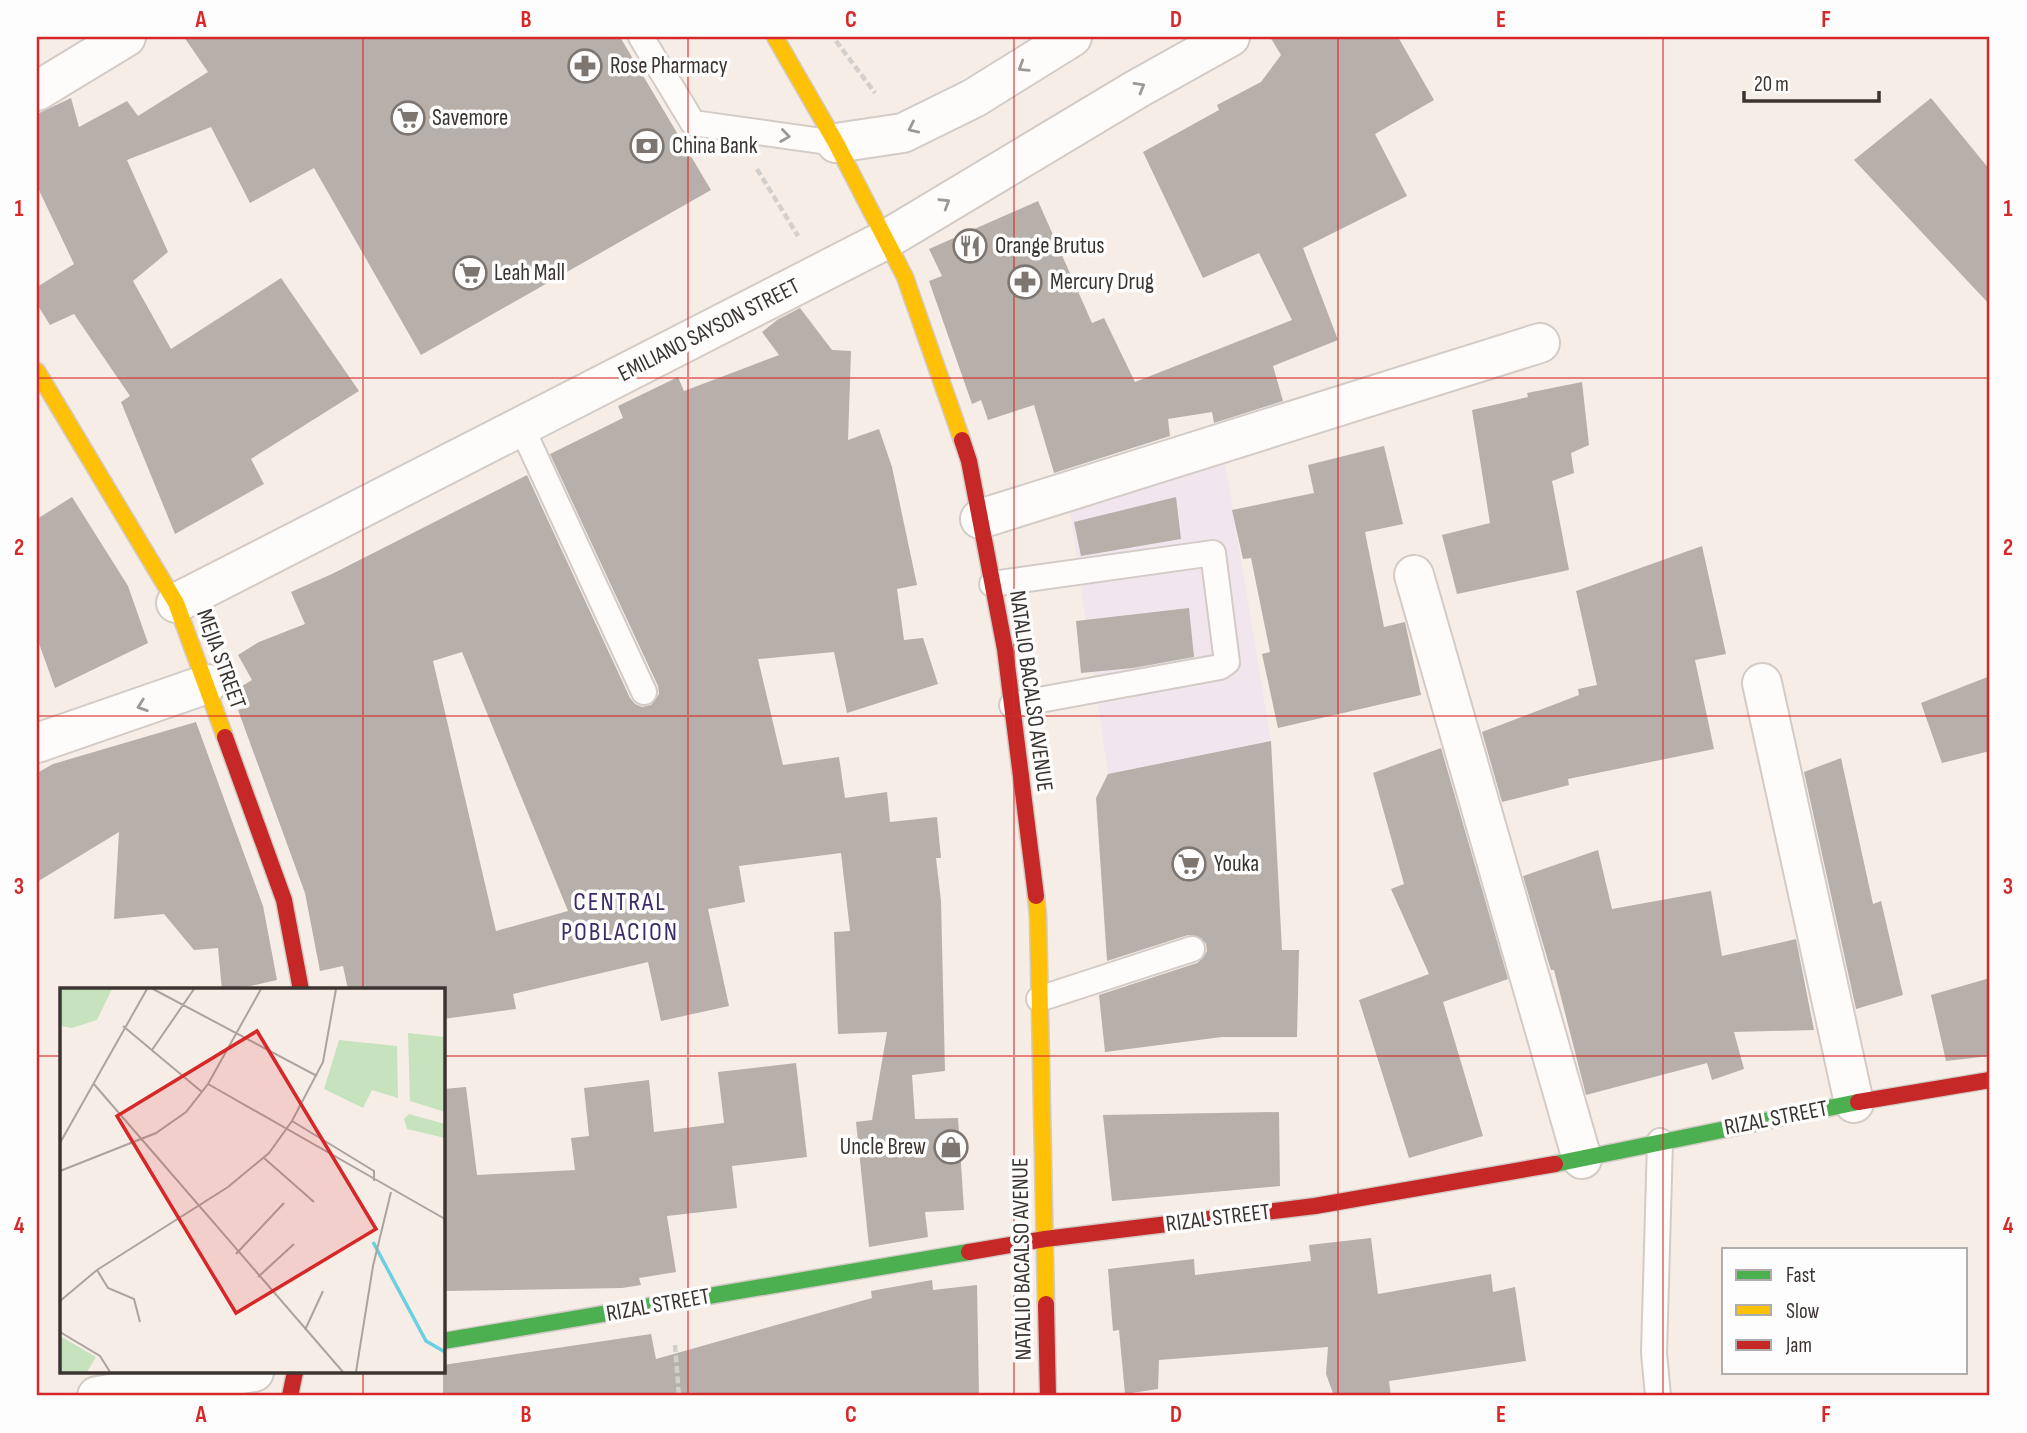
<svg xmlns="http://www.w3.org/2000/svg" width="2027" height="1433" viewBox="0 0 2027 1433" font-family="'Sofia Sans Condensed',sans-serif">
<style>
.commercial{fill:#f2e6ee}
.building{fill:#b7afaa;fill-rule:evenodd}
.lines{fill:none;stroke-linecap:round;stroke-linejoin:round}
.lane-casing{stroke:#d3cbc6;stroke-width:28}
.street-casing{stroke:#d3cbc6;stroke-width:42}
.fast-casing{stroke:#d3cbc6;stroke-width:19}
.slow-casing{stroke:#d3cbc6;stroke-width:19}
.jam-casing{stroke:#d3cbc6;stroke-width:19}
.path{stroke:#d3cfcc;stroke-width:4.5;stroke-dasharray:7 3.5;stroke-linecap:butt}
.lane{stroke:#fefcfb;stroke-width:24}
.street{stroke:#fefcfb;stroke-width:38}
.fast{stroke:#4caf50;stroke-width:16}
.slow{stroke:#ffc107;stroke-width:16}
.jam{stroke:#c62828;stroke-width:16}
.oneway{stroke:#9c9896}
.grid{fill:none;stroke:#d62828;stroke-width:2;stroke-opacity:0.55}
.labels{text-anchor:middle;dominant-baseline:central;stroke-width:7;stroke-linejoin:round;paint-order:stroke}
.poi-label{font-size:23px;fill:#3b3430;stroke:#fdfdfd;text-anchor:start}
.street-label{font-size:23px;fill:#3b3430;stroke:#fdfdfd}
.quarter-label{font-size:26px;letter-spacing:2px;fill:#3c2b66;stroke:#fdfdfd}
.inset-river{fill:none;stroke:#6ad0e1;stroke-width:3.5}
.inset-road{fill:none;stroke:#aca39e;stroke-width:2}
.view{fill:#d62828;fill-opacity:0.15;stroke:#d62828;stroke-width:3.5}
.inset-edge{fill:none;stroke:#3b3430;stroke-width:3.5}
.neatline{fill:none;stroke:#d62828;stroke-width:2.5}
.grid-label{font-size:23px;text-anchor:middle;font-weight:bold;fill:#d62828}
</style>
<rect width="100%" height="100%" fill="#f7ede7"/>
<polygon class="commercial" points="1225,462 1271,741 1108,774 1069,505"/>
<g class="building">
<polygon points="184,37 620,37 711,190 421,355 314,168 250,203 211,127 127,160 168,252 133,281 171,349 281,278 359,391 251,459 264,484 175,534 121,402 130,396 74,314 50,325 37,304 37,287 74,264 37,186 37,114 71,98 79,127 127,101 138,116 208,72"/>
<polygon points="1270,37 1398,37 1434,100 1375,134 1407,196 1303,248 1338,340 1273,366 1283,401 1214,423 1212,412 1168,419 1170,436 1054,473 1034,405 988,420 981,400 972,404 929,281 942,276 929,249 1038,201 1092,323 1104,318 1135,382 1292,320 1259,253 1203,278 1143,152 1219,110 1217,105 1261,82 1281,55"/>
<polygon points="1931,98 1990,170 1990,305 1854,160"/>
<path d="M800,308L832,350L851,351L848,440L879,429L892,467L917,585L897,589L904,640L923,638L938,684L847,713L834,652L758,659L783,765L839,757L845,798L887,792L890,822L937,817L941,858H936L941,901L945,1071L912,1075L915,1119L958,1118L964,1210L925,1212L928,1237L869,1247L856,1122L872,1120L887,1032L838,1034L834,932L850,931L841,853L739,866L745,902L708,909L729,1006L661,1021L648,962L513,994L516,1009L443,1019V990H348L343,966L320,971L305,893L238,710L247,707L239,688L252,680L238,655L259,642L305,624L291,592L332,574L527,475L630,698L635,704L642,707L651,705L659,694L658,686L550,454L623,418L618,406L678,377L684,391L779,355L762,332L777,320ZM462,652L568,911L496,931L433,661Z"/>
<polygon points="1582,382 1589,445 1571,453 1574,473 1552,481 1569,570 1457,594 1442,535 1490,523 1472,410 1528,397 1527,393"/>
<polygon points="1384,446 1403,524 1365,532 1384,627 1405,622 1421,695 1278,728 1262,654 1270,652 1251,558 1243,559 1232,510 1314,493 1308,465"/>
<polygon points="72,497 128,586 148,643 55,688 37,638 37,519"/>
<polygon points="1176,497 1181,539 1081,556 1074,522"/>
<polygon points="1702,546 1726,654 1695,660 1714,749 1568,779 1569,785 1502,802 1482,732 1579,695 1578,689 1597,685 1576,591"/>
<polygon points="1189,608 1194,657 1133,668 1081,673 1076,621"/>
<polygon points="1990,676 1990,751 1942,763 1921,703"/>
<polygon points="196,722 263,906 277,980 233,990 222,990 218,948 194,950 164,914 114,919 119,832 37,882 37,773 53,764"/>
<polygon points="1271,741 1282,950 1299,950 1297,1037 1222,1037 1105,1052 1099,995 1197,963 1203,958 1207,951 1206,944 1201,938 1188,935 1107,961 1096,798 1108,774"/>
<polygon points="1441,748 1508,979 1443,1002 1483,1136 1409,1158 1359,1000 1429,974 1391,889 1404,884 1373,773"/>
<polygon points="1841,758 1873,904 1881,901 1903,995 1856,1009 1804,772"/>
<polygon points="1598,850 1612,909 1711,891 1722,956 1796,939 1814,1030 1734,1032 1744,1069 1712,1080 1707,1063 1586,1095 1554,970 1551,970 1549,964 1523,876"/>
<polygon points="1990,978 1990,1056 1946,1061 1931,995"/>
<polygon points="796,1063 807,1157 732,1166 737,1208 667,1216 676,1272 639,1278 641,1285 622,1288 443,1291 443,1089 466,1087 477,1175 575,1170 571,1138 589,1136 584,1088 649,1080 654,1132 724,1123 718,1072"/>
<polygon points="1279,1112 1280,1186 1112,1201 1103,1115"/>
<polygon points="1371,1238 1378,1294 1491,1274 1493,1292 1515,1287 1526,1361 1389,1381 1391,1396 1334,1396 1326,1374 1328,1347 1159,1360 1158,1389 1125,1394 1119,1330 1113,1331 1108,1269 1194,1259 1195,1275 1311,1261 1309,1245"/>
<polygon points="932,1280 933,1290 977,1285 979,1396 443,1396 443,1365 651,1334 656,1359 872,1298 871,1291"/>
</g>
<g class="lines">
<defs>
<g id="lane">
<polyline points="641,37 693,123 836,143"/>
<polyline points="521,426 644,692"/>
<polyline points="992,584 1213,553 1227,662 1220,667 1012,705"/>
<polyline points="1039,999 1192,949"/>
<polyline points="1658,1396 1654,1353 1660,1141"/>
</g>
<g id="street">
<polyline points="37,91 126,37"/>
<polyline points="836,143 903,133 974,98 1072,37"/>
<polyline points="980,519 1540,343"/>
<polyline points="1414,575 1582,1159"/>
<polyline points="176,603 887,239 1137,89 1230,37"/>
<polyline points="1762,683 1854,1103"/>
<polyline points="37,743 207,684"/>
<polyline points="97,1396 254,1372"/>
</g>
<g id="fast">
<polyline points="1555,1164 1858,1102"/>
<polyline points="443,1341 969,1252"/>
</g>
<g id="slow">
<polyline points="775,37 836,143 905,277 962,440"/>
<polyline points="37,371 176,603 225,737"/>
<polyline points="1036,896 1038,916 1046,1304"/>
</g>
<g id="jam">
<polyline points="962,440 969,461 1005,649 1036,896"/>
<polyline points="225,737 284,900 301,990"/>
<polyline points="1858,1102 1990,1080"/>
<polyline points="969,1252 1045,1239 1315,1206 1555,1164"/>
<polyline points="1046,1304 1048,1396"/>
<polyline points="290,1396 295,1372"/>
</g>
</defs>
<use href="#lane" class="lane-casing"/>
<use href="#street" class="street-casing"/>
<use href="#fast" class="fast-casing"/>
<use href="#slow" class="slow-casing"/>
<use href="#jam" class="jam-casing"/>
<g class="path">
<polyline points="836,41 875,93"/>
<polyline points="757,169 798,236"/>
<polyline points="675,1345 679,1396"/>
</g>
<use href="#lane" class="lane"/>
<use href="#street" class="street"/>
<use href="#fast" class="fast"/>
<use href="#slow" class="slow"/>
<use href="#jam" class="jam"/>
</g>
<defs><path id="oneway-chevron" d="M-2-3.5L2.5 0L-2 3.5" fill="none" stroke-width="1.6" stroke-linecap="round" stroke-linejoin="round" transform="scale(1.75)"/></defs>
<g class="oneway">
<use href="#oneway-chevron" transform="translate(1023 67) rotate(148)"/>
<use href="#oneway-chevron" transform="translate(1140 87) rotate(-30)"/>
<use href="#oneway-chevron" transform="translate(913 128) rotate(155)"/>
<use href="#oneway-chevron" transform="translate(785 136) rotate(8)"/>
<use href="#oneway-chevron" transform="translate(945 203) rotate(-31)"/>
<use href="#oneway-chevron" transform="translate(142 706) rotate(161)"/>
</g>
<path class="grid" d="M363,37V990M688,37V1396M1014,37V1396M1338,37V1396M1663,37V1396M37,378H1990M37,716H1990M37,1056H61M443,1056H1990M363,1372V1396"/>
<defs>
<symbol id="pharmacy-ring" viewBox="-11 -11 22 22"><circle r="9.5" fill="#fdfdfd" stroke="#7d7570" stroke-width="1.5"/><path d="M-2-6h4v4h4v4h-4v4h-4v-4h-4v-4h4Z" fill="#7d7570"/></symbol>
<symbol id="supermarket-ring" viewBox="-11 -11 22 22"><circle r="9.5" fill="#fdfdfd" stroke="#7d7570" stroke-width="1.5"/><path d="M-6-5.5h2.5l.6 2H6L4.5 2H-2.5L-4.4-4H-6ZM-1.5 3.2a1.3 1.3 0 1 0 .1 0ZM3 3.2a1.3 1.3 0 1 0 .1 0Z" fill="#7d7570"/></symbol>
<symbol id="bank-ring" viewBox="-11 -11 22 22"><circle r="9.5" fill="#fdfdfd" stroke="#7d7570" stroke-width="1.5"/><path d="M-6-4H6V4H-6ZM0-2.3a2.3 2.3 0 1 0 0 4.6a2.3 2.3 0 1 0 0-4.6Z" fill="#7d7570"/></symbol>
<symbol id="restaurant-ring" viewBox="-11 -11 22 22"><circle r="9.5" fill="#fdfdfd" stroke="#7d7570" stroke-width="1.5"/><path d="M-5-6h1v4h1v-4h1v4h1v-4h1v5L-1.5 .5V6h-2V.5L-5-1ZM5-6V6H3V1.5H1.5Q1.5-4 5-6Z" fill="#7d7570"/></symbol>
<symbol id="shop-ring" viewBox="-11 -11 22 22"><circle r="9.5" fill="#fdfdfd" stroke="#7d7570" stroke-width="1.5"/><path d="M-5-2.5h2.3a2.7 3.5 0 0 1 5.4 0H5L5.5 6h-11ZM-1.5-2.5h3a1.5 2.3 0 0 0-3 0Z" fill="#7d7570"/></symbol>
</defs>
<g fill-rule="evenodd">
<use href="#pharmacy-ring" x="566" y="47" width="38" height="38"/>
<use href="#supermarket-ring" x="389" y="99" width="38" height="38"/>
<use href="#bank-ring" x="628" y="127" width="38" height="38"/>
<use href="#restaurant-ring" x="951" y="227" width="38" height="38"/>
<use href="#supermarket-ring" x="451" y="254" width="38" height="38"/>
<use href="#pharmacy-ring" x="1006" y="263" width="38" height="38"/>
<use href="#supermarket-ring" x="1170" y="845" width="38" height="38"/>
<use href="#shop-ring" x="932" y="1128" width="38" height="38"/>
</g>
<g class="labels">
<g class="poi-label">
<text x="610" y="66">Rose Pharmacy</text>
<text x="432" y="118">Savemore</text>
<text x="672" y="146">China Bank</text>
<text x="995" y="246">Orange Brutus</text>
<text x="494" y="273">Leah Mall</text>
<text x="1050" y="282">Mercury Drug</text>
<text x="1214" y="864">Youka</text>
<text x="926" y="1147" text-anchor="end">Uncle Brew</text>
</g>
<g class="street-label">
<text transform="translate(709 330) rotate(-27)">EMILIANO SAYSON STREET</text>
<text transform="translate(221 659) rotate(70)">MEJIA STREET</text>
<text transform="translate(1031 691) rotate(82)">NATALIO BACALSO AVENUE</text>
<text transform="translate(1776 1118) rotate(-11)">RIZAL STREET</text>
<text transform="translate(1218 1218) rotate(-7)">RIZAL STREET</text>
<text transform="translate(1022 1259) rotate(-91)">NATALIO BACALSO AVENUE</text>
<text transform="translate(658 1305) rotate(-10)">RIZAL STREET</text>
</g>
<g class="quarter-label">
<text x="620" y="902">CENTRAL<tspan x="620" dy="30">POBLACION</tspan></text>
</g>
</g>
<g transform="translate(60 988)">
<rect width="385" height="385" fill="#f7ede7"/>
<path d="M0,1H52L37,32L12,40L0,38ZM348,45L385,49V124L350,113ZM279,52L337,58L338,110L312,102L303,120L264,101ZM349,126L385,136V150L347,141L344,131ZM0,348L36,369L27,384H0Z" fill="#c6e3bd"/>
<path class="inset-river" d="M313,254L366,353L385,364"/>
<path class="inset-road" d="M93,1L257,88M63,38L142,104M92,62L134,1M33,95L283,384M148,96L385,231M232,133L314,183V193M0,155L87,1M204,170L254,214M0,183L96,145L126,124L148,96L201,1M176,266L224,215M37,282L48,300L74,311L80,334M198,289L234,256M0,313L37,282L168,199L209,165L232,133L263,74L276,1M245,342L263,303M0,344L40,368L50,384M296,384L313,278L331,204"/>
<path class="view" d="M197,43L316,241L176,325L57,128Z"/>
<rect width="385" height="385" class="inset-edge"/>
</g>
<rect width="2027" height="1433" fill="none" stroke="#fdfdfd" stroke-width="77"/>
<rect x="1722" y="1248" width="245" height="126" fill="#fdfdfd" stroke="#afadab" stroke-width="2"/>
<rect x="1736" y="1270" width="35" height="10" fill="#4caf50" stroke="#afadab" stroke-width="2"/>
<text x="1786" y="1282" font-size="21" fill="#3b3430">Fast</text>
<rect x="1736" y="1305" width="35" height="10" fill="#ffc107" stroke="#afadab" stroke-width="2"/>
<text x="1786" y="1318" font-size="21" fill="#3b3430">Slow</text>
<rect x="1736" y="1340" width="35" height="10" fill="#c62828" stroke="#afadab" stroke-width="2"/>
<text x="1786" y="1352" font-size="21" fill="#3b3430">Jam</text>
<path d="M1744 91v10h135v-10" fill="none" stroke="#3b3430" stroke-width="3.5"/>
<text x="1754" y="91" font-size="21" fill="#3b3430" stroke="#fdfdfd" stroke-width="5" paint-order="stroke">20 m</text>
<rect x="38" y="38" width="1950" height="1356" class="neatline"/>
<g class="grid-label">
<text x="201" y="27">A</text>
<text x="526" y="27">B</text>
<text x="851" y="27">C</text>
<text x="1176" y="27">D</text>
<text x="1501" y="27">E</text>
<text x="1826" y="27">F</text>
<text x="19" y="216">1</text>
<text x="2008" y="216">1</text>
<text x="19" y="555">2</text>
<text x="2008" y="555">2</text>
<text x="19" y="894">3</text>
<text x="2008" y="894">3</text>
<text x="19" y="1233">4</text>
<text x="2008" y="1233">4</text>
<text x="201" y="1422">A</text>
<text x="526" y="1422">B</text>
<text x="851" y="1422">C</text>
<text x="1176" y="1422">D</text>
<text x="1501" y="1422">E</text>
<text x="1826" y="1422">F</text>
</g>
</svg>
